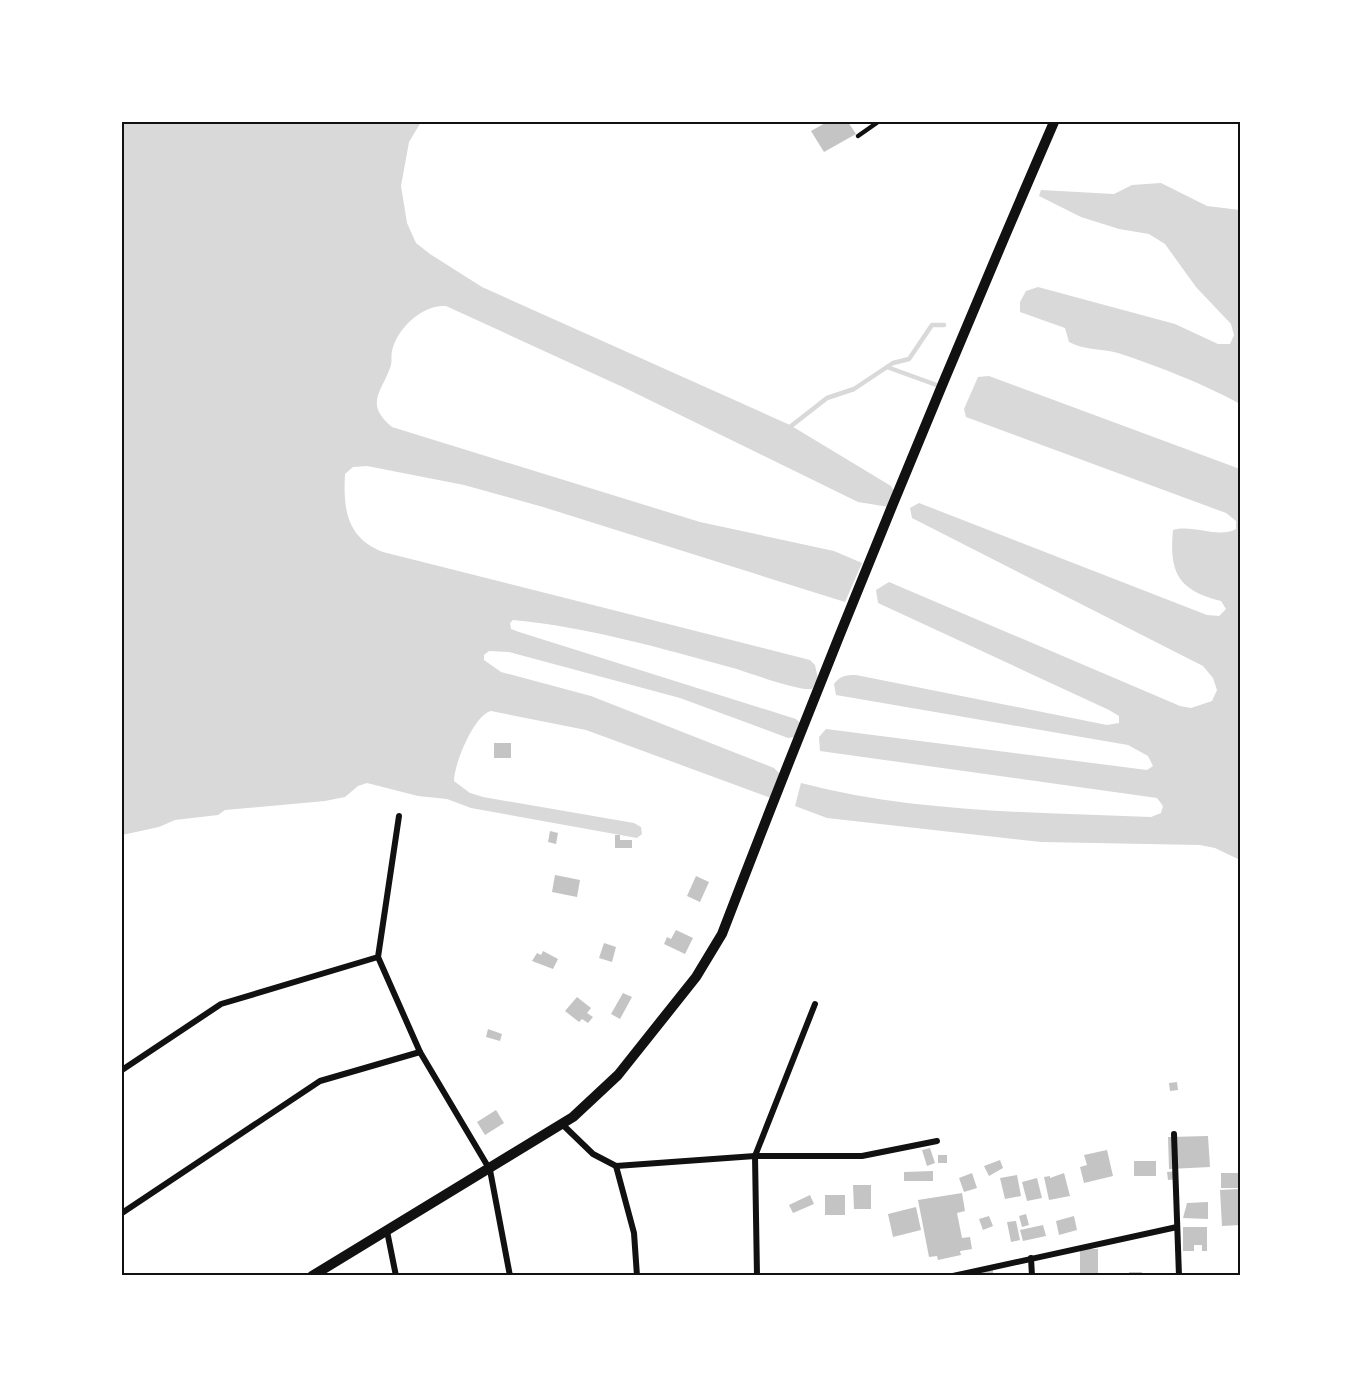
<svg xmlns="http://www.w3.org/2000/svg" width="1362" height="1397" viewBox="0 0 1362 1397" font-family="'Source Sans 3',sans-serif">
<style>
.water{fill:#d9d9d9}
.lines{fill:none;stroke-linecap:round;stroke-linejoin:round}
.stream{stroke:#d9d9d9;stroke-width:4.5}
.building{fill:#c4c4c4}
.service{stroke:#111;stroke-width:4.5}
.minor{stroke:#111;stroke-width:6}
.tertiary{stroke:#111;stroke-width:10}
.neatline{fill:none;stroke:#111;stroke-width:2}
</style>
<rect width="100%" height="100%" fill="#fff"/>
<g class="water">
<path d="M122,122H421L409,142L401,186L407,223L416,243L430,254L482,287L790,425L891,486L896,494L889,507L858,502L627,389L446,306C423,304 397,328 392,351C391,355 392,360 391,365C383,391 363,403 392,427L700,522L834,551L862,563L845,602L543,507L464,485L367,466L353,467L345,474C343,510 347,538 383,552L810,660L815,665L818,679L812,689C798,691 750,673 733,668C660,648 588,627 513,620L510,623L511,629L519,632L796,719L801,724L795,737L788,738L680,698L509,652L489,651L484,655V660L501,672L591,696L774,768L780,774L771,798L586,730L491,711C474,715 454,764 454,781L470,793L483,797L634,823L641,827L642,834L637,838L471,808L447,799L418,796L367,783L358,786L345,797L325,801L225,810L218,815L175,820L159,827L122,835Z"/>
<path d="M1161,183L1207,206L1240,210V404C1202,383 1160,367 1118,353C1101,348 1085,351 1069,342L1065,328L1020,312V302L1026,291L1038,287L1175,324L1218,344H1230L1234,335L1231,324L1196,287L1165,244L1149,234L1119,229L1081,217L1039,196L1041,190L1114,194L1132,185Z"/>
<path d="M989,376L1240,469V860L1215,848L1200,845L1041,842L827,818L795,806L801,783C916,813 1033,812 1151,817L1161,813L1163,806L1157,798L820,751L819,737L826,729L1147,770L1153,766L1148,756L1128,745L836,695L834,684C841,675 846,675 856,675L1107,725L1119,723V716L1109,710L878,603L876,590L889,582L1180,706L1191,708L1212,701L1217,690L1213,678L1203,666L912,518L910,508L919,503L1207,615L1219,616L1226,609L1221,601C1178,590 1169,573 1173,530C1194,524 1218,539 1236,529V521L1226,513L966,417L964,409L978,377Z"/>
</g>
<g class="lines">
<g class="stream">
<polyline points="887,367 942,387"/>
<polyline points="786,430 827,398 854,389 893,363 909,359 932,325 944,325"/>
</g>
</g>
<g class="building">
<polygon points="827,122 848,122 856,134 824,152 811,131"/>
<rect x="494" y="743" width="17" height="15"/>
<polygon points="550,831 558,833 556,844 548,842"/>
<polygon points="615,835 620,835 620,840 632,840 632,848 615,848"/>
<polygon points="555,875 580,880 577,897 552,892"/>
<polygon points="696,876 709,882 700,902 687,896"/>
<polygon points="676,930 693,938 685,954 664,944 667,937 671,939"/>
<polygon points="604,943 616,947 612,962 599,958"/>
<polygon points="543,951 558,959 553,969 532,961 537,953 541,955"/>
<polygon points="623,993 632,997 620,1019 611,1014"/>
<polygon points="577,997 591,1008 587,1013 593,1017 588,1023 582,1019 579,1022 565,1011"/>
<polygon points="488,1029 502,1034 500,1041 486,1037"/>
<polygon points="1177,1082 1178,1090 1170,1091 1169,1083"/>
<polygon points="496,1110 504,1123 485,1135 477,1122"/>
<polygon points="1208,1136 1210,1167 1169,1169 1168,1137"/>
<polygon points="930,1148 935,1163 927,1166 922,1150"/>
<polygon points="1107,1150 1113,1176 1084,1183 1080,1167 1087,1165 1084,1155"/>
<rect x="938" y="1155" width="9" height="8"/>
<polygon points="1000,1160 1003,1168 989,1176 984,1166"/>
<rect x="1134" y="1161" width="22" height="15"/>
<polygon points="933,1171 933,1181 904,1181 904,1172"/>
<polygon points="1178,1171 1178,1179 1168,1180 1167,1172"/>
<polygon points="972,1173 977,1188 964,1192 959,1178"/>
<polygon points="1064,1173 1070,1196 1049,1200 1044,1177 1050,1176 1050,1178"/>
<rect x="1221" y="1173" width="19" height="15"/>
<polygon points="1017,1175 1021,1196 1005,1199 1000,1178"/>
<polygon points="1037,1178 1042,1198 1027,1201 1022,1182"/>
<polygon points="853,1185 871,1185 871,1209 854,1209"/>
<polygon points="1240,1189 1240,1225 1222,1226 1220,1190"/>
<polygon points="962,1193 965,1211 957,1213 962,1238 970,1237 972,1249 960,1251 961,1255 938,1260 937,1256 929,1257 918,1200"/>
<polygon points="810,1195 814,1204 793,1213 789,1205"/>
<rect x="825" y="1195" width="20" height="20"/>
<polygon points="1208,1202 1208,1219 1183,1218 1187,1203"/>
<polygon points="916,1207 921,1230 893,1237 888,1214"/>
<polygon points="1026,1214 1029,1225 1022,1227 1019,1216"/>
<polygon points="989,1216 993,1226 983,1230 979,1219"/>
<polygon points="1074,1216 1077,1230 1059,1235 1056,1221"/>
<polygon points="1016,1221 1020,1240 1011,1242 1007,1222"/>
<polygon points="1043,1225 1046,1236 1023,1241 1020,1230"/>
<polygon points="1183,1227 1207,1227 1207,1251 1202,1251 1202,1245 1194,1245 1194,1251 1183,1251"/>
<rect x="1080" y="1249" width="18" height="24"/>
<polygon points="993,1270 993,1276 978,1276 978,1272"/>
<rect x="1129" y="1272" width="13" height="4"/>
</g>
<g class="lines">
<polyline class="service" points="858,136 878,122"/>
<g class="minor">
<polyline points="378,957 420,1052"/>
<polyline points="122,1070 221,1004 378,957 399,816"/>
<polyline points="563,1125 593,1154 616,1166 755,1156 862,1156 937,1141"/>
<polyline points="1174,1134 1179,1276"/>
<polyline points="616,1166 634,1233 637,1276"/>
<polyline points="122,1213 320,1081 420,1052 490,1170 510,1276"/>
<polyline points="387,1231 396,1276"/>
<polyline points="1031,1258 1032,1276"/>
<polyline points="757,1276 755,1156 815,1004"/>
<polyline points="953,1276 1177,1227"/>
</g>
<path class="tertiary" d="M312,1276L573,1117L618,1075L696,977L722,934C827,661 938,390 1054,122"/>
</g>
<rect width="1362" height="1397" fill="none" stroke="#ffffff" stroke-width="246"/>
<rect x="123" y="123" width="1116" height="1151" class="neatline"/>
</svg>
